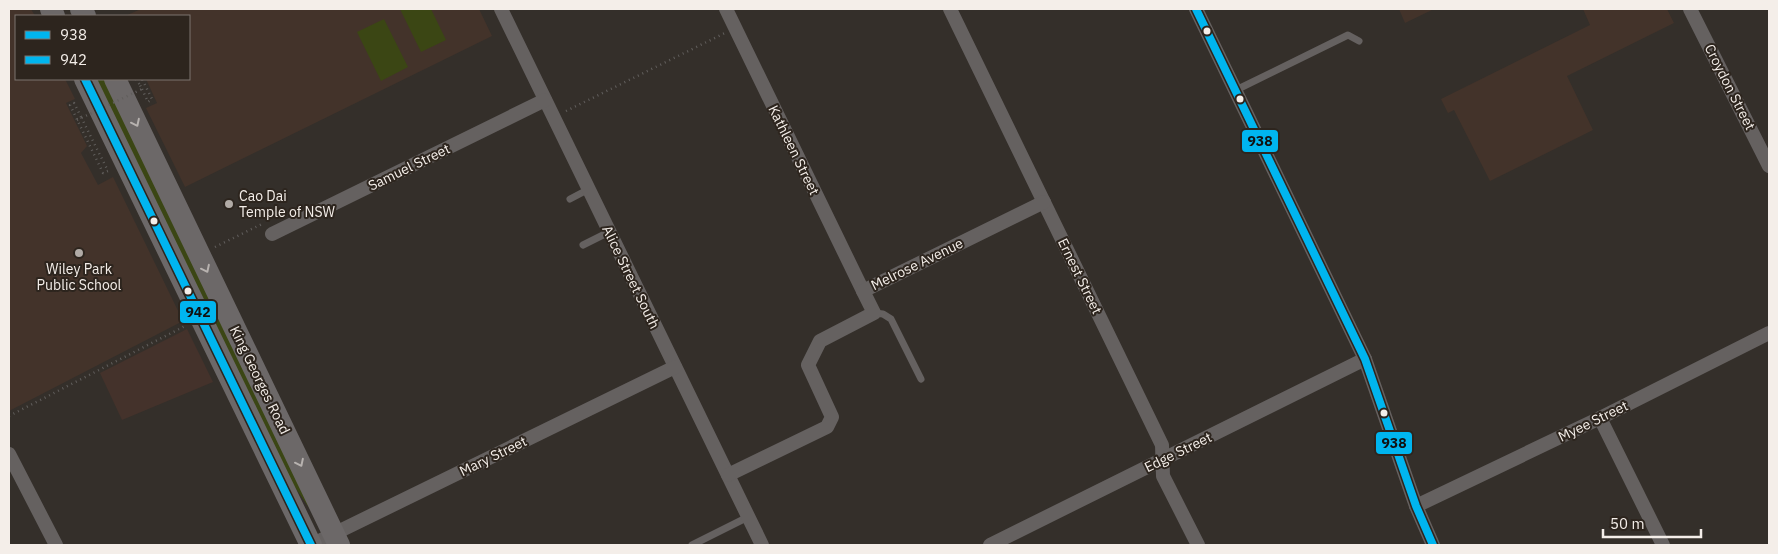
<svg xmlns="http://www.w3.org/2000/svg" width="1778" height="554" viewBox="0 0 1778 554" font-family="'IBM Plex Sans',sans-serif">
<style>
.commercial{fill:#44322b}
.education{fill:#43332a}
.green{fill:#3b4614}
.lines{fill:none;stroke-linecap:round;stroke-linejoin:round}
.path{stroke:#615e5c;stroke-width:2.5;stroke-dasharray:1 4;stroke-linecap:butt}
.service{stroke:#656160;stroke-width:7}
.minor{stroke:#656160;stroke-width:14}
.trunk{stroke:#6c6868;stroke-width:22}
.path-bridge{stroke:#615e5c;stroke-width:2.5;stroke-dasharray:1 4;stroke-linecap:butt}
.bus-1-casing{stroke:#2d251e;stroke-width:11}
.bus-2-casing{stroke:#2d251e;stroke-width:11}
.bus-1{stroke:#00b5ef;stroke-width:8}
.bus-2{stroke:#00b5ef;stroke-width:8}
.oneway{stroke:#b7b2af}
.bus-dot{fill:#f4eee9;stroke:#2d251e;stroke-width:2}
.poi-dot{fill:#b1aba6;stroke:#2d251e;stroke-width:2}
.labels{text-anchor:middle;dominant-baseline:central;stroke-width:4;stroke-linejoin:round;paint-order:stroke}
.street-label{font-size:14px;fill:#f4eee9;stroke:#2d251e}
.poi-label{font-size:14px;fill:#f4eee9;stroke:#2d251e;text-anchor:start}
.line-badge{stroke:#2d251e;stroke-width:2}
.pale-badge-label{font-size:14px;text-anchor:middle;font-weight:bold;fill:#111}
</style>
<rect width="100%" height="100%" fill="#342f2a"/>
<polygon class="commercial" points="187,329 213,382 122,420 100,373"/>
<g class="education">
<polygon points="9,9 31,9 35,16 16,16 16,79 65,79 75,99 66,103 87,146 81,153 98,185 113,177 183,321 9,411"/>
<polygon points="141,9 479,9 492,36 185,187 146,108 157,103 146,79 189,79 189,16 125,16"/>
<polygon points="1399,9 1434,9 1405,23"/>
<polygon points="1583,9 1667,9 1674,23 1567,76 1593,130 1490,181 1454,110 1448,113 1441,99 1590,25"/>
</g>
<g class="green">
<polygon points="400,9 431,9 446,40 421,52"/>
<polygon points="384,19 408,67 381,81 357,32"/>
<polygon points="96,79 104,79 314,515 292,483"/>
</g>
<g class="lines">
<g class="path">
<polyline points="136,79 140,85"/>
<polyline points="142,89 148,102 152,99 142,79"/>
<polyline points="566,111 725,33"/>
<polyline points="81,117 74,103 70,105 103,173 108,171 81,117 84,115"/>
<polyline points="215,247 264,223"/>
<polyline points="9,416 185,326"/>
</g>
<g class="service">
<polyline points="1236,90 1348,35 1359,41"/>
<polyline points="570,199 589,189"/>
<polyline points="583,245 609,232"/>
<polyline points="874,313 883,314 891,319 921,379"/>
<polyline points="692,545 748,517"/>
</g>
<g class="minor">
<polyline points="501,9 762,545"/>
<polyline points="726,9 863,291"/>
<polyline points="950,9 1162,445 1163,476 1198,545"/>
<polyline points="1196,9 1365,359 1416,506 1433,545"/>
<polyline points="1690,9 1769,166"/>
<polyline points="272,234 545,100"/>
<polyline points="1600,418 1663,545"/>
<polyline points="9,454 56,545"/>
<polyline points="728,475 827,427 832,417 808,365 820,341 874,313 863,291 1044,202"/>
<polyline points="1416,506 1600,418 1769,333"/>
<polyline points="311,545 675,367"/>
<polyline points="990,545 1365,359"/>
</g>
<g class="trunk">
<polyline points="51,9 54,16"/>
<polyline points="81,9 85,16"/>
<polyline points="85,79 311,545"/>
<polyline points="115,79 339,545"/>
</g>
<polyline class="path-bridge" points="77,120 142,89 140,85"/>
<defs>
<polyline id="bus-1" points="1196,9 1365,359 1416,506 1433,545"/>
<polyline id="bus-2" points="85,79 311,545"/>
</defs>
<use href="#bus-1" class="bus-1-casing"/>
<use href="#bus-2" class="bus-2-casing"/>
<use href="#bus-1" class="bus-1"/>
<use href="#bus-2" class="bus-2"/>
</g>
<defs><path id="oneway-chevron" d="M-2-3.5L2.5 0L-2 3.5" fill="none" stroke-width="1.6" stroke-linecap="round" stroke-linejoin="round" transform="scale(1.25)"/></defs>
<g class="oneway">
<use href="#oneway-chevron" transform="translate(136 123) rotate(64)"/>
<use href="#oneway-chevron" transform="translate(206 269) rotate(64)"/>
<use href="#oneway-chevron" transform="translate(300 463) rotate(64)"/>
</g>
<g class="bus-dot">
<circle cx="1207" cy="31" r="4.5"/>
<circle cx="1240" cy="99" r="4.5"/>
<circle cx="154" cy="221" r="4.5"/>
<circle cx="188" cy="291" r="4.5"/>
<circle cx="1384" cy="413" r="4.5"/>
</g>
<g class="poi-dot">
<circle cx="229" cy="204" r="5"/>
<circle cx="79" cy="253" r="5"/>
</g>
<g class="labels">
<g class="street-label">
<text transform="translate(1730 87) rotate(63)">Croydon Street</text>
<text transform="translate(794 150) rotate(64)">Kathleen Street</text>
<text transform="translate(409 167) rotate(-26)">Samuel Street</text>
<text transform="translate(917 264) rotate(-26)">Melrose Avenue</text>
<text transform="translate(1080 276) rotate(64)">Ernest Street</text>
<text transform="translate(631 277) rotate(64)">Alice Street South</text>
<text transform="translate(260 380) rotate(64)">King Georges Road</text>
<text transform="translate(1593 421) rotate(-26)">Myee Street</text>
<text transform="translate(1178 452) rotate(-26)">Edge Street</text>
<text transform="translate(493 456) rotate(-26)">Mary Street</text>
</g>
<g class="poi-label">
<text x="239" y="196">Cao Dai<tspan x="239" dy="16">Temple of NSW</tspan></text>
<text x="79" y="269" text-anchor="middle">Wiley Park<tspan x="79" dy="16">Public School</tspan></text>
</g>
</g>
<g class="line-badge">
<rect x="1241" y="129" width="38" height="24" rx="5" fill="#00b5ef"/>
<rect x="179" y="300" width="38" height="24" rx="5" fill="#00b5ef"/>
<rect x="1375" y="431" width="38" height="24" rx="5" fill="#00b5ef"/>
</g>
<g class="pale-badge-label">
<text x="1260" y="146">938</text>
<text x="198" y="317">942</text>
<text x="1394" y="448">938</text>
</g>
<rect width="1778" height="554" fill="none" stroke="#f4eee9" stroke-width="20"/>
<rect x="15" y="15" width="175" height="65" fill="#2d251e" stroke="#7d756f"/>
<rect x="25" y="31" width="25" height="8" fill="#00b5ef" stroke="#7d756f"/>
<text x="60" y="40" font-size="15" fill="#f4eee9">938</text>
<rect x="25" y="56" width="25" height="8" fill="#00b5ef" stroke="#7d756f"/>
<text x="60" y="65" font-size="15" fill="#f4eee9">942</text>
<path d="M1603 529v8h98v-8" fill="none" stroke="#f4eee9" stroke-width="2.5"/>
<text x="1610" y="529" font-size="15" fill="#f4eee9" stroke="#2d251e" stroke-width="4" paint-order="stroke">50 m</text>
</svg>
